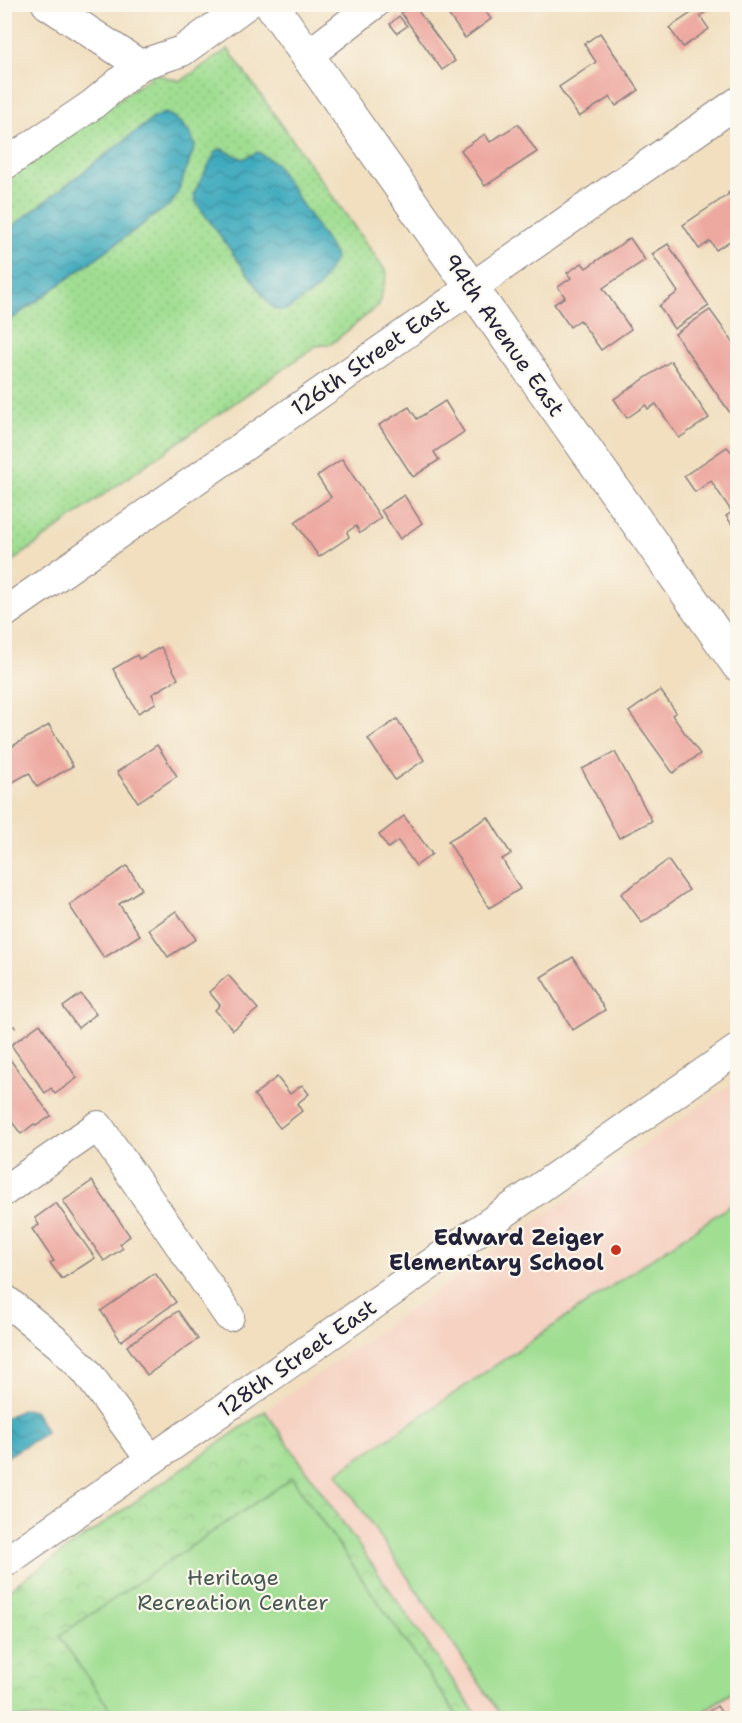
<svg xmlns="http://www.w3.org/2000/svg" width="742" height="1723" viewBox="0 0 742 1723" font-family="'Shantell Sans',sans-serif">
<style>
.built{fill:#f5d2c2}
.grass{fill:url(#grass-dots);stroke:#618066;stroke-width:1.5;fill-rule:evenodd}
.park{fill:url(#park-crowns);stroke:#618066;stroke-width:1.5}
.pitch{fill:#a0de92;stroke:#618066;stroke-width:1.5}
.water{fill:url(#water-waves);stroke:#30667c;stroke-width:1.5}
.building{fill:#eda8a0}
.lines{fill:none;stroke-linecap:round;stroke-linejoin:round}
.minor-casing{stroke:#8a807e;stroke-width:32}
.major-casing{stroke:#8a807e;stroke-width:35}
.path{stroke:#8a807e;stroke-width:4;stroke-dasharray:1.5 4.5;stroke-linecap:butt}
.minor{stroke:#fff;stroke-width:30}
.major{stroke:#fff;stroke-width:33}
.poi-dot{fill:#c8321e;stroke:#fbf7ec;stroke-width:2}
.labels{text-anchor:middle;dominant-baseline:central;stroke-width:4.5;stroke-linejoin:round;paint-order:stroke}
.street-label{font-size:22px;fill:#22223b;stroke:#fbf7ec}
.poi-label{font-size:22px;font-weight:bold;fill:#22223b;stroke:#fbf7ec;text-anchor:end}
.park-label{font-size:22px;fill:#485a55;stroke:#fbf7ec}
</style>
<defs>
<pattern id="grass-dots" width="8" height="8" patternUnits="userSpaceOnUse" patternTransform="scale(1.5)"><rect width="8" height="8" fill="#a0de92"/><path d="M2 2h.1M6 6h.1" fill="none" stroke="#8abe7f" stroke-width="1.8" stroke-linecap="round"/></pattern>
<pattern id="park-crowns" width="20" height="18" patternUnits="userSpaceOnUse" patternTransform="scale(1.5)"><rect width="20" height="18" fill="#a0de92"/><path d="M2 6a3 3 0 1 1 6 0M12 15a3 3 0 1 1 6 0" fill="none" stroke="#8abe7f"/></pattern>
<pattern id="water-waves" width="16" height="10" patternUnits="userSpaceOnUse" patternTransform="scale(1.5)"><rect width="16" height="10" fill="#3fabbe"/><path d="M0 5q4-4 8 0t8 0" fill="none" stroke="#348b9c"/></pattern>
</defs>
<rect width="100%" height="100%" fill="#fbf7ec"/>
<filter id="ink" filterUnits="userSpaceOnUse"><feTurbulence type="fractalNoise" baseFrequency=".0167" numOctaves="2"/><feDisplacementMap in="SourceGraphic" scale="12" xChannelSelector="R" yChannelSelector="G"/><feConvolveMatrix kernelMatrix="1 2 1 2 8 2 1 2 1" color-interpolation-filters="sRGB"/></filter>
<filter id="wash" filterUnits="userSpaceOnUse"><feTurbulence type="fractalNoise" baseFrequency=".008" numOctaves="4" result="noise"/><feDisplacementMap in="SourceGraphic" scale="24" xChannelSelector="R" yChannelSelector="G"/><feGaussianBlur stdDeviation="1.35" result="paint"/><feColorMatrix in="noise" values="0 0 0 0 0 0 0 0 0 0 0 0 0 0 0 0 0 1.4 0 .05"/><feComposite in="paint" operator="in"/></filter>
<g filter="url(#wash)">
<rect width="100%" height="100%" fill="#f1dfc0"/>
<polygon class="built" points="733,1083 737,1089 737,1718 479,1718 265,1411"/>
<path class="grass" d="M228,49L387,273L379,305L331,344L316,346L103,495L5,567V324L172,203L178,192L195,146L155,117L5,232V179L155,74L181,81ZM222,149L243,159L258,152L275,163L194,193Z"/>
<polygon class="park" points="265,1411 479,1718 5,1718 4,1593"/>
<g class="pitch">
<polygon points="737,1201 737,1689 693,1718 503,1718 337,1473"/>
<polygon points="292,1478 459,1718 116,1718 59,1636"/>
</g>
<g class="water">
<path d="M165,113C178,118 192,132 195,146L178,192L172,203L5,324V232L155,117Z"/>
<polygon points="221,149 243,159 258,152 275,163 334,253 335,259 318,289 287,310 278,310 270,305 195,201 194,193 216,151"/>
<polygon points="24,1409 34,1411 45,1428 46,1433 5,1458 5,1418"/>
</g>
<g id="blocks">
<g class="building">
<polygon points="413,4 455,61 442,70 401,13"/>
<polygon points="441,4 480,4 491,19 465,38"/>
<polygon points="693,4 717,4 700,16 709,29 683,47 669,28 697,9"/>
<polygon points="399,16 407,26 397,33 390,24"/>
<polygon points="600,33 639,90 616,106 610,97 579,117 559,87 596,62 584,44"/>
<polygon points="518,124 537,152 485,186 461,150 485,134 490,142"/>
<polygon points="738,186 738,239 736,237 716,250 710,241 699,249 683,225 729,194 728,193"/>
<polygon points="630,238 645,260 603,288 631,329 601,350 580,320 570,327 554,304 565,297 558,287 571,278 567,273 582,263 586,268"/>
<polygon points="668,244 709,306 674,329 659,306 678,292 652,254"/>
<polygon points="710,310 738,349 738,419 735,420 675,334"/>
<polygon points="671,361 709,418 679,438 656,404 648,409 646,405 627,418 614,399"/>
<polygon points="445,401 464,432 434,452 439,460 413,477 379,425 409,407 417,419"/>
<polygon points="727,447 738,459 738,533 726,516 732,512 711,481 695,492 684,476"/>
<polygon points="342,459 381,518 360,533 356,526 347,532 349,537 319,557 295,522 331,497 317,476"/>
<polygon points="404,495 422,523 400,539 381,510"/>
<polygon points="161,647 178,679 152,694 156,703 138,713 113,669 137,655 139,659"/>
<polygon points="660,690 676,712 672,715 700,754 673,773 629,712"/>
<polygon points="397,719 424,760 395,780 368,739"/>
<polygon points="49,725 73,766 37,787 29,773 4,787 4,751"/>
<polygon points="157,745 177,776 138,802 117,772"/>
<polygon points="615,752 652,821 619,838 582,769"/>
<polygon points="404,816 432,854 416,866 398,841 388,848 379,835"/>
<polygon points="488,817 511,854 502,859 520,889 489,908 448,841"/>
<polygon points="668,860 689,890 642,923 621,894"/>
<polygon points="127,866 142,889 119,904 140,935 104,958 69,905"/>
<polygon points="176,911 196,939 168,957 149,930"/>
<polygon points="573,957 605,1010 573,1030 541,977"/>
<polygon points="228,975 258,1009 233,1030 215,1010 220,1005 209,992"/>
<polygon points="81,994 96,1014 78,1028 63,1007"/>
<polygon points="40,1024 77,1078 55,1094 51,1088 45,1093 11,1045"/>
<polygon points="4,1051 51,1116 36,1126 34,1124 21,1134 4,1111"/>
<polygon points="277,1077 290,1094 302,1085 309,1094 297,1104 302,1111 280,1128 254,1095"/>
<polygon points="92,1181 130,1236 120,1244 123,1248 104,1261 63,1201"/>
<polygon points="56,1203 95,1258 62,1279 50,1263 54,1261 32,1229 39,1225 35,1218"/>
<polygon points="155,1273 176,1302 121,1341 101,1311"/>
<polygon points="178,1311 198,1339 147,1375 127,1346"/>
<polygon points="717,1706 725,1718 699,1718"/>
</g>
</g>
</g>
<g filter="url(#ink)">
<use href="#blocks" fill-opacity="0" stroke="#8a807e" stroke-width="1.5"/>
<g class="lines">
<defs>
<g id="minor">
<polyline points="47,4 140,65 182,51 247,4"/>
<polyline points="307,56 374,4"/>
<polyline points="4,165 92,105 140,65"/>
<polyline points="4,613 738,102"/>
<polyline points="4,1191 98,1126 229,1316"/>
<polyline points="4,1299 59,1344 86,1371 151,1460"/>
<polyline points="4,1563 738,1049"/>
</g>
<polyline id="major" points="271,4 738,665"/>
</defs>
<use href="#minor" class="minor-casing"/>
<use href="#major" class="major-casing"/>
<polyline class="path" points="4,1034 17,1025"/>
<use href="#minor" class="minor"/>
<use href="#major" class="major"/>
</g>
</g>
<circle class="poi-dot" cx="616" cy="1250" r="6"/>
<g class="labels">
<g class="street-label">
<text transform="translate(504 335) rotate(55)">94th Avenue East</text>
<text transform="translate(370 357) rotate(-35)">126th Street East</text>
<text transform="translate(297 1358) rotate(-35)">128th Street East</text>
</g>
<g class="poi-label">
<text x="604" y="1237">Edward Zeiger<tspan x="604" dy="25">Elementary School</tspan></text>
</g>
<g class="park-label">
<text x="233" y="1577">Heritage<tspan x="233" dy="25">Recreation Center</tspan></text>
</g>
</g>
<rect width="742" height="1723" fill="none" stroke="#fbf7ec" stroke-width="24"/>
</svg>
